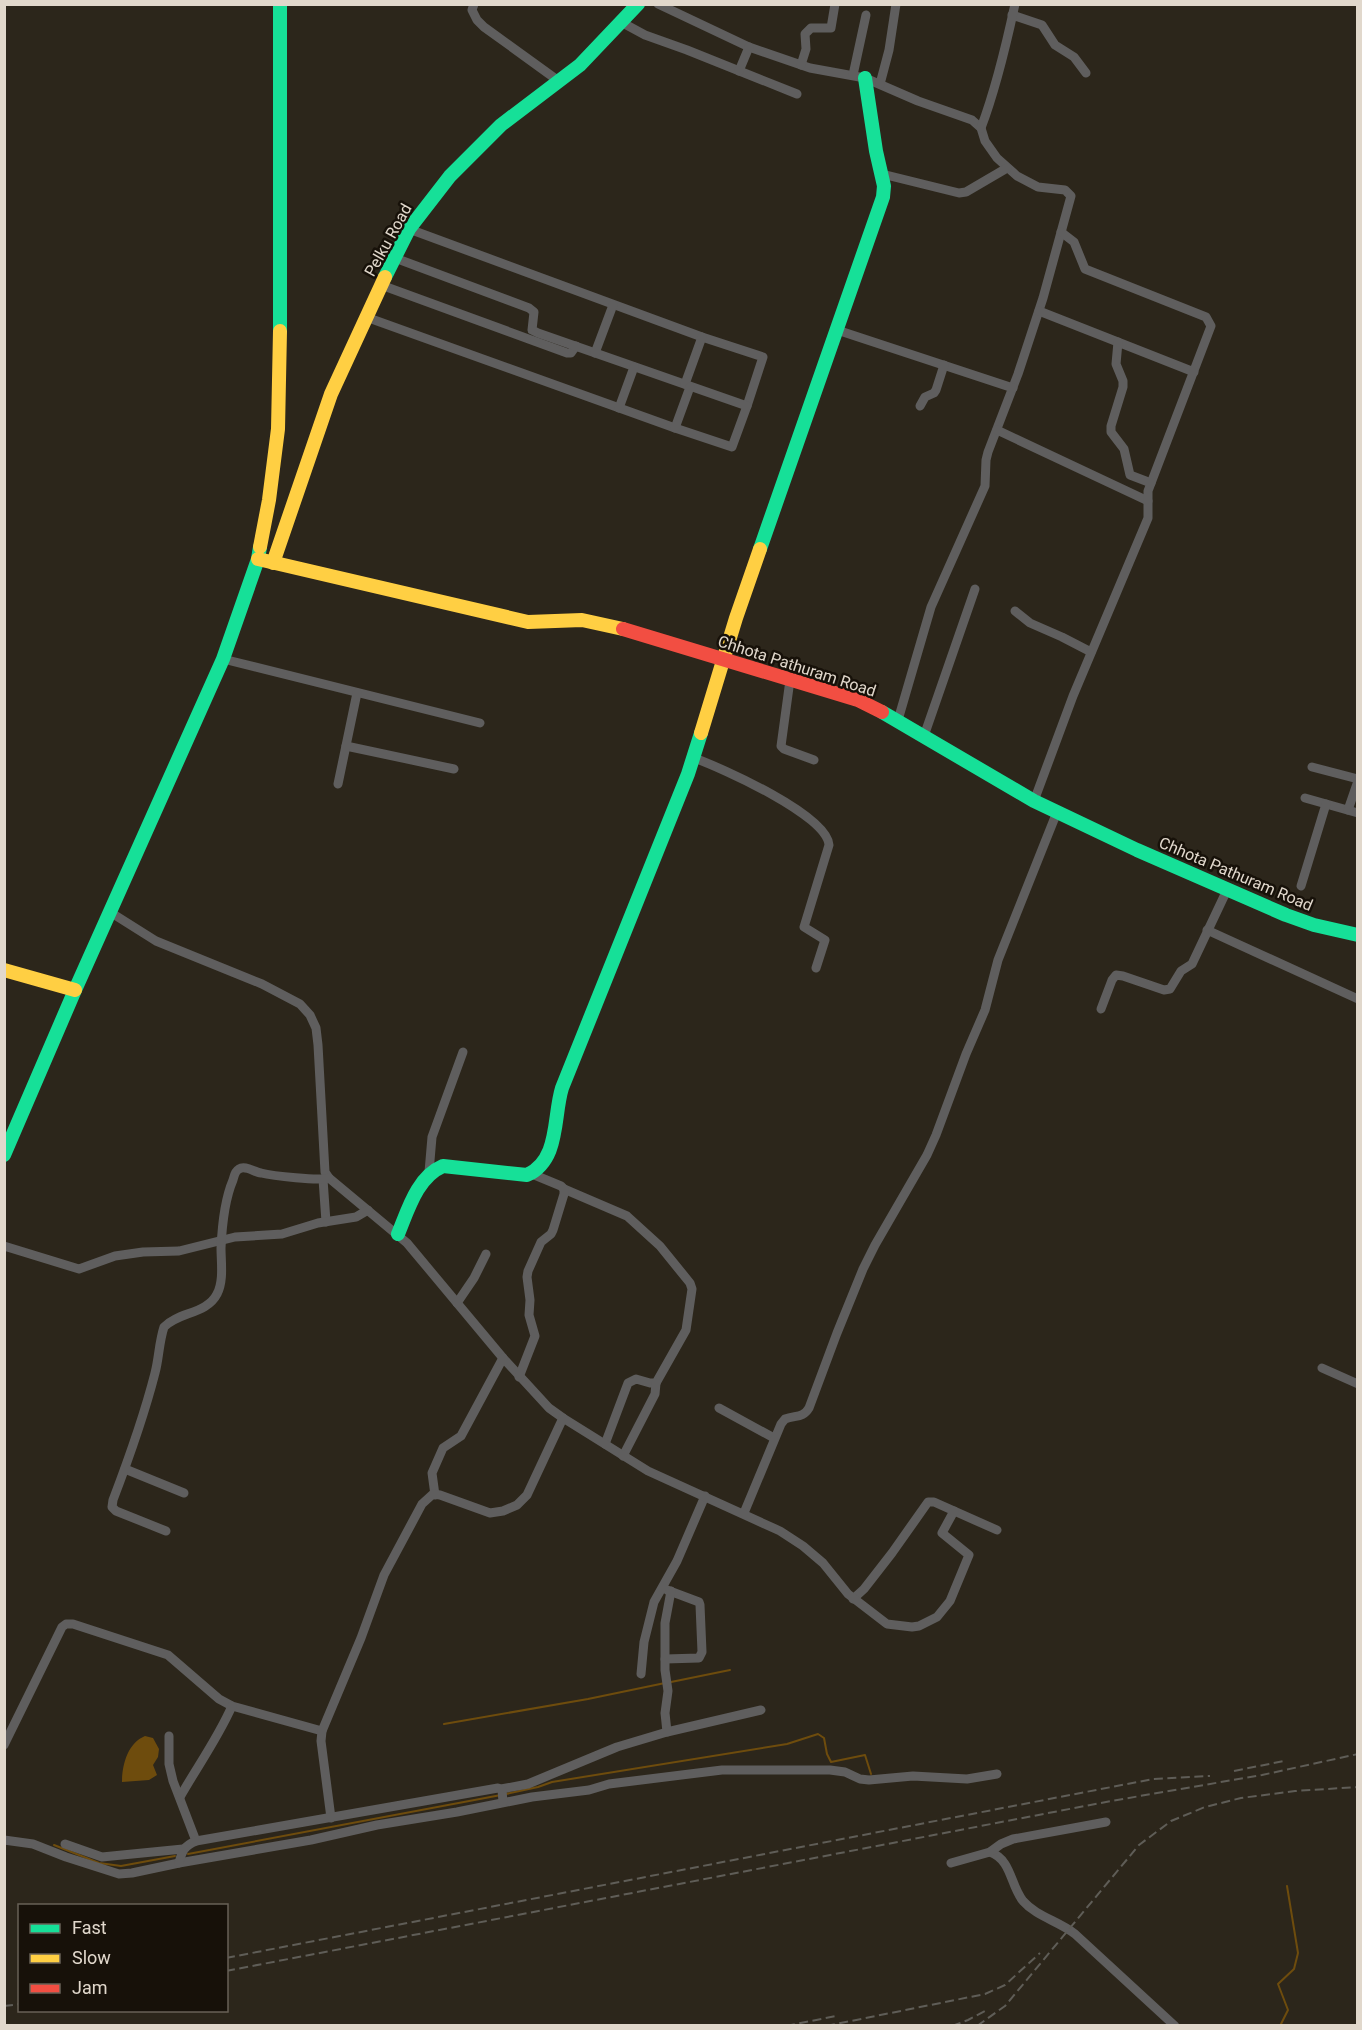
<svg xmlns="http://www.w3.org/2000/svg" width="1362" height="2030" viewBox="0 0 1362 2030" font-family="Roboto,sans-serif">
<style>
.water{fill:#6e4c0d}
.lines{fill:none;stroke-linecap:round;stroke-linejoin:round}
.stream{stroke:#6e4c0d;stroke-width:2}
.street{stroke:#5f5e5e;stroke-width:9}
.fast{stroke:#16e098;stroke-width:14}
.slow{stroke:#ffcf43;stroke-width:14}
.jam{stroke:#f24e42;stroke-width:14}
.rail{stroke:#5f5d57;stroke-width:2;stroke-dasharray:9 4.5;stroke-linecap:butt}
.labels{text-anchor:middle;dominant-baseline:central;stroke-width:5;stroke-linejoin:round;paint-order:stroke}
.street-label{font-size:16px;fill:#e1d8cc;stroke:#171109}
</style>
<rect width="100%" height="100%" fill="#2c261b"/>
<path class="water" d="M145,1736L153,1738L159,1749L158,1757L153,1765L157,1775L149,1780L122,1782C122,1764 128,1743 145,1736Z"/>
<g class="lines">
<g class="stream">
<polyline points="671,1682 730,1670"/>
<polyline points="444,1724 588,1699 665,1683"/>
<polyline points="506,1794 538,1787 552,1782 787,1744 818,1734 824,1738 827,1754 831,1762 865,1755 871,1774"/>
<polyline points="54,1845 99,1863 121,1866 175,1856"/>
<polyline points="188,1854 501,1795"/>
<polyline points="1280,2026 1288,2010 1278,1984 1294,1969 1298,1953 1287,1886"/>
</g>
<g class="street">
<polyline points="474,4 472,10 477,20 484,27 560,82"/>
<polyline points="658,4 749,47 810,68 865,78 918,101 972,120 981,128 985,141 997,158 1017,176 1038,187 1065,190 1071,196 1043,298 1018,374 988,452 986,460 985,486 931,607 898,720"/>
<polyline points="1012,15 1042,25 1055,45 1074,57 1086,73"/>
<polyline points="621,22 645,35 687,50 797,94"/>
<polyline points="801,65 806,49 805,34 811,28 831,28 835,4"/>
<polyline points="739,71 749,47"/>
<polyline points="853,75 866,15"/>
<polyline points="880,84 889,50 896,4"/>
<path d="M981,128C996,88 1006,46 1015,4"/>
<polyline points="882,174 959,193 966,192 1007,168"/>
<polyline points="409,229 702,337 763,357 747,406"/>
<polyline points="381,285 567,353 571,353 576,346"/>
<polyline points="1039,311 1194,372"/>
<polyline points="366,317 675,428 732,447 747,406 538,333 532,330 534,312 529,308 395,258"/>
<polyline points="837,330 1013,388"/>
<polyline points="1118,342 1116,364 1123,381 1123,387 1111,426 1111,432 1124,449 1130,475 1151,483"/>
<polyline points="595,353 613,305"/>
<polyline points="685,384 702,337"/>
<polyline points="920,406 925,397 934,393 936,390 944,365"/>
<polyline points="619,408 634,367"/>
<polyline points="675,428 690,387"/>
<polyline points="997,430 1148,501"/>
<polyline points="1015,611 1030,623 1062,637 1091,652"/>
<polyline points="223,659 480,723"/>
<polyline points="790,680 781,746 784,749 814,760"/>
<polyline points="924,736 975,589"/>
<polyline points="346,746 454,769"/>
<path d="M694,758C722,768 827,815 829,845L804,927L825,940L816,968"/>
<polyline points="1312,767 1358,779"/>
<polyline points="338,784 357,693"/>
<polyline points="1305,798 1358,813"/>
<polyline points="1034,801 1073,696 1148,518 1148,491 1211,326 1206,317 1085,269 1074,242 1061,232"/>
<polyline points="1348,810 1358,781"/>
<polyline points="1301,886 1326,804"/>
<polyline points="110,912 156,941 262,984 300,1004 310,1015 316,1028 318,1045 325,1172 329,1178 407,1243 503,1358 549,1408 563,1418"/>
<polyline points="1207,930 1358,999"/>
<polyline points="1101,1009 1112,980 1116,975 1123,976 1164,990 1170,989 1181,971 1192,964 1227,890"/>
<polyline points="429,1172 432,1137 463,1052"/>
<polyline points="323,1179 326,1222"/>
<polyline points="564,1189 627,1216 660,1246 690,1283 692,1289 686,1330 656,1383 650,1383 636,1379 628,1383 605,1444"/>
<polyline points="4,1246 79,1269 115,1256 143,1252 179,1251 235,1237 282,1234 318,1223 356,1217 368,1210"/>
<polyline points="457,1303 474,1278 486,1254"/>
<polyline points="1322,1368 1358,1384"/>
<polyline points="519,1377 535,1336 529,1315 530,1300 527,1277 528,1271 541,1242 551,1234 553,1230 564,1194 564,1189 561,1186 532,1174"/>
<polyline points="719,1408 774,1438"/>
<polyline points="623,1456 655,1394 656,1383"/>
<polyline points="125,1469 184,1493"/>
<polyline points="435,1495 432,1473 443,1448 461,1436 503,1358"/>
<path d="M744,1513L781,1424L785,1419C796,1415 803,1418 809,1408L837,1333L863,1269L875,1245L927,1155L936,1135L966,1054L985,1010L998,960L1057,812"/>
<path d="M166,1531L116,1511L112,1507L113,1500C129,1458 144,1416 155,1373C159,1358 159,1342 164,1327C178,1312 207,1314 217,1294C224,1281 221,1262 221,1248C222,1226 224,1201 233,1180C234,1176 235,1171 239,1169C245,1165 254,1172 261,1173C273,1176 319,1181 329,1178"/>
<polyline points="853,1599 864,1589 892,1553 928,1502 934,1502 997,1530"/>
<polyline points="665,1659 699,1658 702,1652 700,1605 699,1602 667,1590"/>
<polyline points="641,1674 644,1642 654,1602 677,1561 705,1496"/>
<polyline points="667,1732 665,1713 668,1691 665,1670 665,1623 671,1591"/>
<polyline points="169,1736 169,1764 173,1781 196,1841"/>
<polyline points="4,1745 62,1627 66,1624 73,1624 168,1655 219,1699 232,1706 322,1731"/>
<polyline points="501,1789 528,1784 617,1747 667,1732 761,1710"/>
<path d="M180,1797C197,1767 218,1738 232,1706"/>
<polyline points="331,1818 321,1741 322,1731 361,1638 384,1575 422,1504 433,1494 440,1495 490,1513 503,1511 517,1505 527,1495 563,1418 648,1471 780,1531 803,1546 823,1563 848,1594 887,1624 912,1627 919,1626 937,1617 950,1601 969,1555 942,1533 954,1511"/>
<polyline points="4,1840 33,1844 66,1857 119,1874 132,1873 179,1863 311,1840 377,1825 457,1812 532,1797 589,1790 609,1784 722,1770 830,1770 845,1772 860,1779 869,1780 913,1776 967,1779 997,1774"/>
<polyline points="65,1844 102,1857 183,1849"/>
<path d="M990,1852C1012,1860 1010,1885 1023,1901C1037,1917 1059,1921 1075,1934L1175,2026"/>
<path d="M179,1863C182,1851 184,1846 196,1841L498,1788L502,1790L503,1802"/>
<polyline points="951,1863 990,1852 1001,1844 1013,1839 1106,1822"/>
</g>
<g class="fast">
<polyline points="280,4 280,331"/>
<polyline points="385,277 409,229 450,176 501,125 580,65 638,4"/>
<polyline points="760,549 883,197 884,186 876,151 865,78"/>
<polyline points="882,712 1034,801 1137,850 1286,915 1314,925 1358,935"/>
<polyline points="4,1155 75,990 223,659 258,559 260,547"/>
<path d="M398,1234C408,1210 417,1177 443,1166L527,1175C560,1160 553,1117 562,1088L688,774L701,733"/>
</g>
<g class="slow">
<polyline points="260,547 269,500 278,429 280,331"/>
<polyline points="258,559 528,622 582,620 623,629"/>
<polyline points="273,563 331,394 385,277"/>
<polyline points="701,733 736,618 760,549"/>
<polyline points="4,970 75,990"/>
</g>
<polyline class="jam" points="623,629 858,700 882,712"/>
<g class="rail">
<polyline points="1234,1771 1284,1761"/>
<polyline points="226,1958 1153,1779 1210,1776"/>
<polyline points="226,1971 1111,1801 1262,1775 1358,1754"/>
<polyline points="4,2006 20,2004"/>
<polyline points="786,2026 836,2016"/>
<polyline points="826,2026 985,1994 1005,1985 1040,1953"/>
<polyline points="952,2026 968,2020 987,2010"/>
<polyline points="977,2026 1005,2006 1139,1845 1171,1821 1205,1807 1241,1798 1295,1791 1358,1787"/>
</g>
</g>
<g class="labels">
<g class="street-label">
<text transform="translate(388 240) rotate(-61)">Pelku Road</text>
<text transform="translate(797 666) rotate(18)">Chhota Pathuram Road</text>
<text transform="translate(1236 874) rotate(23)">Chhota Pathuram Road</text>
</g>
</g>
<rect width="1362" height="2030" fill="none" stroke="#e1d8cc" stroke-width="12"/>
<rect x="18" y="1904" width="210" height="108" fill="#171109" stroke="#686157" stroke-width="1.5"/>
<rect x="30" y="1924" width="30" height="9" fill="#16e098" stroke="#686157" stroke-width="1.5"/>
<text x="72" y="1934" font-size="18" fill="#e1d8cc">Fast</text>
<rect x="30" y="1954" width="30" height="9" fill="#ffcf43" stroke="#686157" stroke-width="1.5"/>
<text x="72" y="1964" font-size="18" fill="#e1d8cc">Slow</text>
<rect x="30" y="1984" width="30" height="9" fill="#f24e42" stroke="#686157" stroke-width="1.5"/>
<text x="72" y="1994" font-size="18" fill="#e1d8cc">Jam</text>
</svg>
